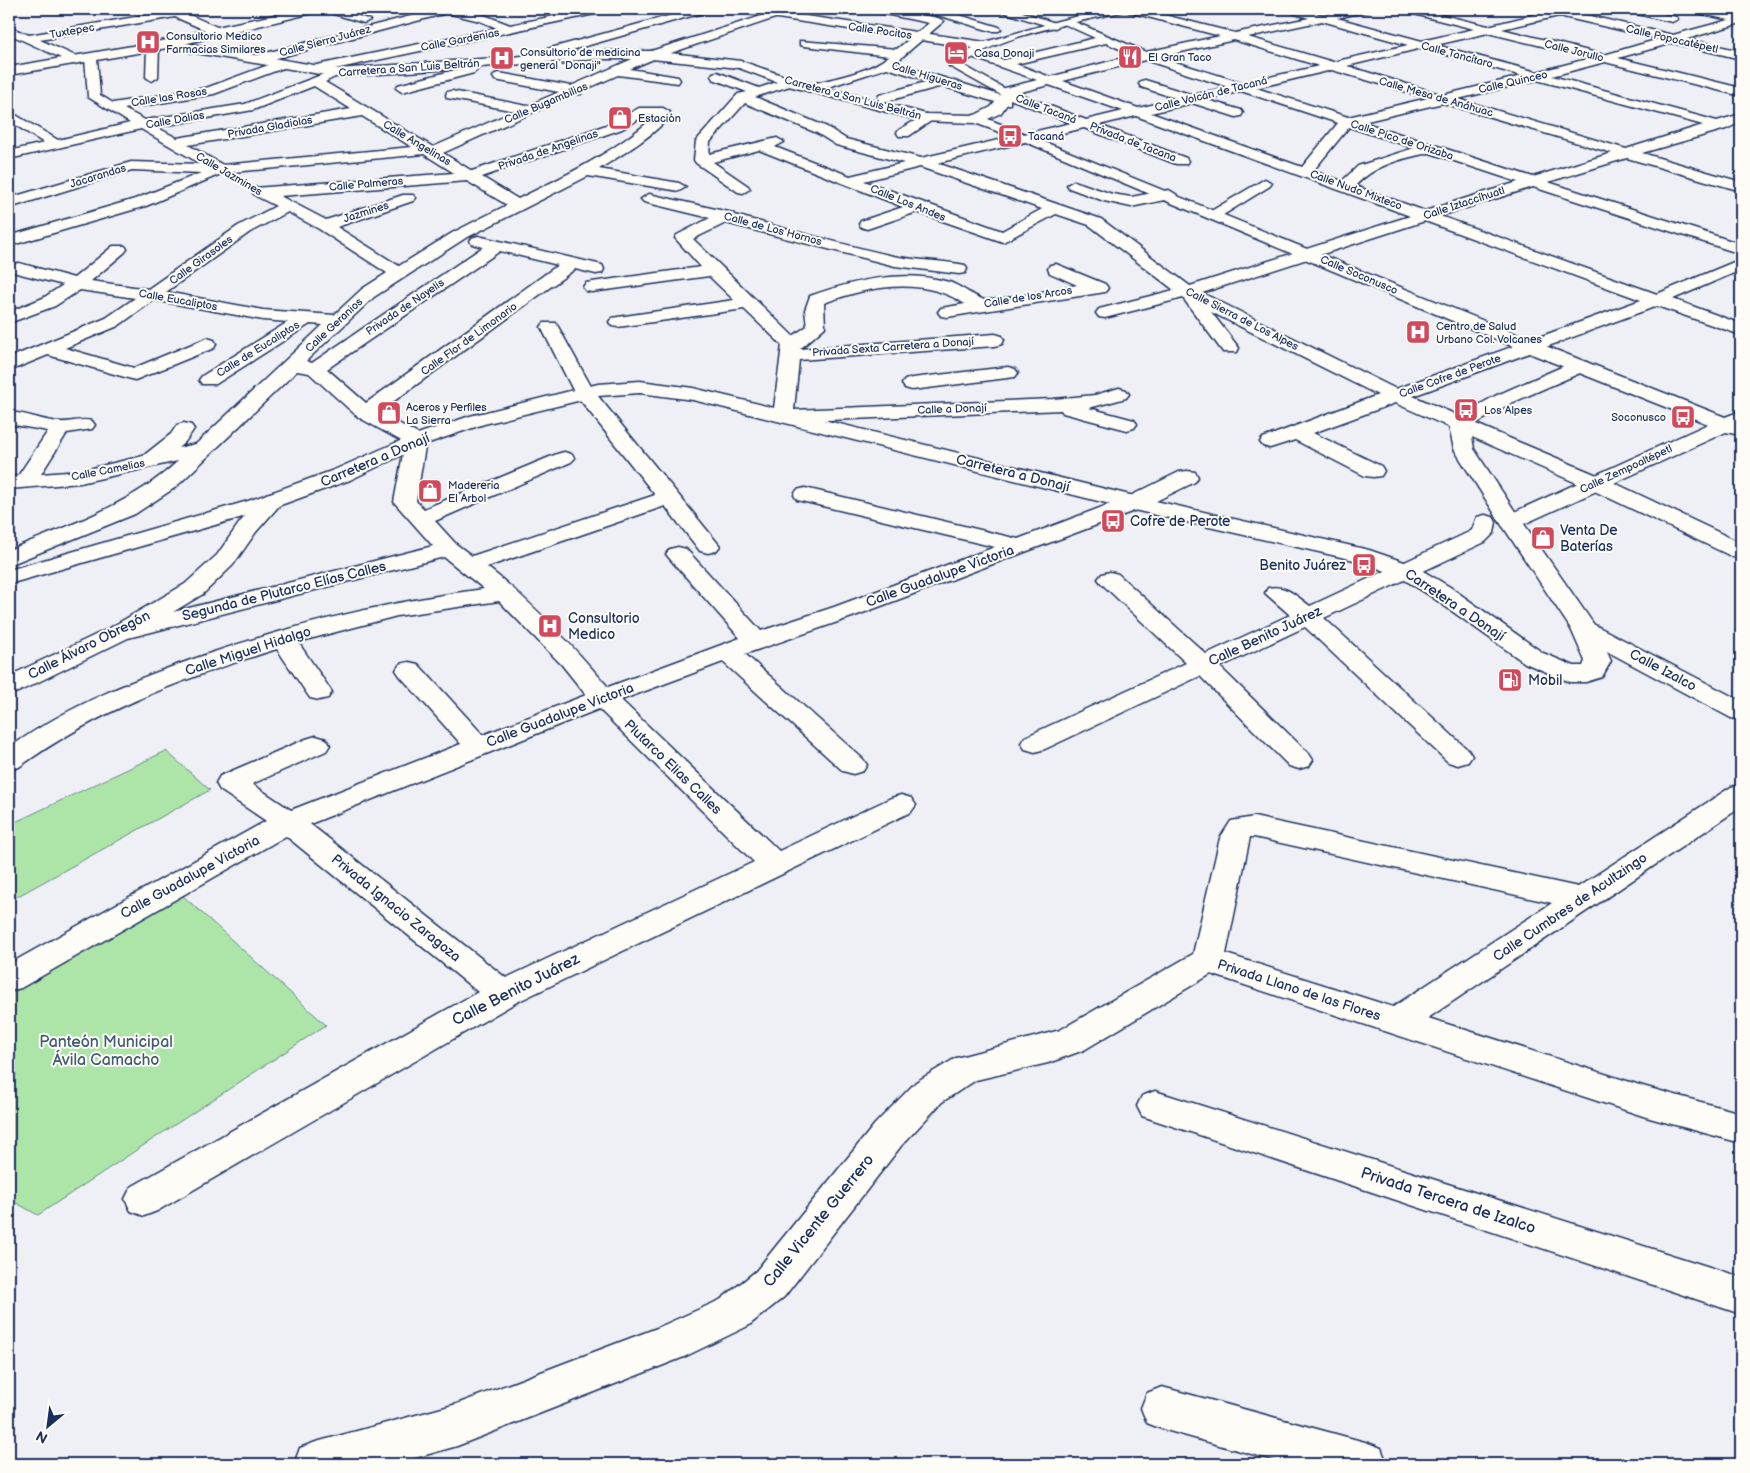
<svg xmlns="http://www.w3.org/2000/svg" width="1750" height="1473" viewBox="0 0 1750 1473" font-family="'Balsamiq Sans',sans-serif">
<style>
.green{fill:#ade5a9;stroke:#648a84}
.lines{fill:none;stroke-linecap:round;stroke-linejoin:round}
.street-casing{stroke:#1b2f5e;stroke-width:3}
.secondary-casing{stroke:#1b2f5e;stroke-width:3}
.street{fill:#fdfcf7;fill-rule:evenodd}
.secondary{fill:#fdfcf7;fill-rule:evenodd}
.labels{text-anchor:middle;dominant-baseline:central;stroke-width:4;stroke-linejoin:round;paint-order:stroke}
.far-street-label{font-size:11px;fill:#1b2f5e;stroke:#fdfcf7}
.far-poi-label{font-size:11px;fill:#1b2f5e;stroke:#fdfcf7;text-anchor:start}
.street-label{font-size:14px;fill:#1b2f5e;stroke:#fdfcf7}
.poi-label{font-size:14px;fill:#1b2f5e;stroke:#fdfcf7;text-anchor:start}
.near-street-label{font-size:16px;fill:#1b2f5e;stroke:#fdfcf7}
.near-park-label{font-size:16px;fill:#405c71;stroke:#fdfcf7}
</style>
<rect width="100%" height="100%" fill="#eef0f6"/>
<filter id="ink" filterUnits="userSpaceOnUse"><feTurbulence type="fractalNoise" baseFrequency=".02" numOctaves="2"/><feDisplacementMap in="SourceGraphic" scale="10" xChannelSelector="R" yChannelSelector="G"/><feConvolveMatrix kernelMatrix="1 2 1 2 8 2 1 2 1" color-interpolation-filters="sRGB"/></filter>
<g filter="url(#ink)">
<g class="green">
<polygon points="166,751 210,790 9,901 9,825"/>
<polygon points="182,895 326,1025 38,1215 9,1199 9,995"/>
</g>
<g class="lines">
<defs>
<g id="street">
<polygon points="9,9 19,9 9,13"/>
<polygon points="163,9 176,9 217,27 303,9 322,9 317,12 167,48 161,44 163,42 205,30 175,17 40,40 78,57 80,60 74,64 9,34 9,27 29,35 165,12"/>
<polygon points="323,9 339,9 370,20 364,23 324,11"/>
<polygon points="438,9 457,9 484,15 510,25 589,9 609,9 604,12 316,73 312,72 310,69 312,66 497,28 480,21 447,13 258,63 252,59 254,56"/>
<polygon points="694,9 710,9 709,11 526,63 522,64 516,60 518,57"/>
<path d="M870,9H891L938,18L944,21L895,63L1003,96L1000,92L1001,89L1037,80L966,55V49H974L1004,60L1095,38L1064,24V20L1068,19L1146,52L1220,36L1125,11L1124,9H1141L1235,33L1309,18L1286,11L1285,9H1301L1323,15L1350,9H1369L1368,11L1337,18L1422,41L1474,29L1402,11L1401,9H1418L1488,26L1549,11L1550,9H1578L1573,12L1673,35L1729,20L1690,11L1689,9H1708L1741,16V23L1687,39L1741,51V59L1673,43L1618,58L1741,88V96L1605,62L1552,76L1717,121L1741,114V122L1726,129L1642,153L1741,182V191L1627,158L1548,182L1741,244V254L1533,187L1440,216L1657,294L1741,259V270L1673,299L1741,324V335L1657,306L1413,396L1459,416L1495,396L1573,362H1587L1590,366L1587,370L1509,404L1476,424L1604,478L1741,543V559L1733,557L1588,488L1472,437L1474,449L1522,522L1519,527L1511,529L1503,527L1454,449L1449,427L1395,403L1313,433L1381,466L1384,471L1381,476L1373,477L1365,476L1295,440L1270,448L1263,446L1260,442L1263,438L1378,395L1211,312L1239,348L1237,352H1223L1183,298L1105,318L1099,317L1096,313L1099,309L1174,290L1089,225L1056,214L1003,242L917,212L867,229L861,227L859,224L861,221L903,207L759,150L713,162L748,186L750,189L743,193L738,192L696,163L694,160L696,141L738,94L747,92L713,79L711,76L713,73L717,72L759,88L789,78L793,79L795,82L793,85L755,97L827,127L846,139L921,158L1071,123L1010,99V104L1005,105L942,86L884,102L879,101L878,98L879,95L929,81L887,68L816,91H808L806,88L808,85C834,78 868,73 889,56L804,46L800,45V41L897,49L929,23L875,12ZM1559,16L1659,39L1604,55L1502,29ZM1322,21L1408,45L1333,62L1248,37ZM1488,33L1591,58L1537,72L1436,45ZM1234,40L1319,66L1243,83L1159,57ZM1106,43L1134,55L1050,77L1016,64ZM1422,48L1522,76L1443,95L1347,66ZM1145,60L1228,87L1193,95L1145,80L1141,81L1139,84L1141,87L1178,99L1138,108L1063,81ZM1332,70L1428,98L1348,117L1256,88ZM1537,80L1703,125L1626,149L1458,99ZM1049,85L1123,111L1086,120L1017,93ZM1241,91L1338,123L1302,167L1151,113L1192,103L1236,117L1241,116L1243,113L1241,110L1207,100ZM745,103L817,133L836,145L904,163L850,176L775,147L784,142L777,138L709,154L710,142ZM1443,103L1612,153L1533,177L1363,122ZM1136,116L1410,216L1190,286L1101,219L937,163L1084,128L1176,164H1186L1188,161L1186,158L1099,125ZM1349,127L1414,148L1358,166L1342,181L1313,171ZM1428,153H1430L1518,182L1425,211L1355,186C1375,165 1400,159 1428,153ZM920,167L1042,209L1002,231L864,181ZM1425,221L1641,300L1396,389L1202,293Z"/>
<polygon points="923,9 939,9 999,27 1001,29 999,31 991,31 924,11"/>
<polygon points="999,9 1014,9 1061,25 1055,28 1051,27 1000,11"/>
<polygon points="1623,9 1641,9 1676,17 1678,19 1672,22 1624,11"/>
<path d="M774,12L780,15L778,17L656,58L630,69L678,77L680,80L678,83L618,75L582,91L581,94H574L443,153L472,171L612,123L639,108H663L670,112C665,130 616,158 599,169L679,183L686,187L679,191L588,176L464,239L374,297L306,361L312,363L483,247L472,244L470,241L472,238L478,236L602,265L604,269L602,273L596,274L575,269L379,412L423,437L426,441L416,501L424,509L557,454L564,452L571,454L575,458L571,462L435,521L456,544L472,556L655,495L574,392L541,327L544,323H556L593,390L720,546L716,551L708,553L700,551L665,506L487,567C532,602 571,644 608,687L740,638L670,559L666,554L670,549L678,547L686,549L761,631L834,607L995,547L797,500L794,495L797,490L805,488L1018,539L1126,498L1179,472L1187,471L1195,472L1198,477L1195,482L1142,508L852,617L745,654L863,759L867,765L863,771L853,774L843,771L723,662L621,700L779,851L891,798L901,795L911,798L916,805L911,812L515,1003L157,1211L144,1216L131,1211L125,1199L131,1187L478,992L286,836L21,988L9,991V964L266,821L220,790L216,783L220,776L306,739L316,736L326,739L330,745L326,751L252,784L291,810L461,744L400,676L396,670L400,664L409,662L418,664L483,735L586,695L562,665L499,601L397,616L298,642L332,692L328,698L319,700L310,698L277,649C185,678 97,710 19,767L9,770V748C70,704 140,677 211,653C301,623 390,601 484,589L444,557L128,638L18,692L9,694V676L110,628L185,584L217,555L240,522L266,494L274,492L282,494L285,499L256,532L233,565L203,594L173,612L433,546L394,502L405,443L358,417L309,373L297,371L176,487L135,514L9,565V550C69,525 130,506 178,461L80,483L9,489V477L18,476L48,431L9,424V412C26,413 43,421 60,422C71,423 81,418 92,421L95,425L92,429L67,433L41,474L80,471L143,456L171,434L177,425L184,423L191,425L194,429L185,442L178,448L196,444L323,325L310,324L216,384H202L199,380L202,376L288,322L263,320L154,300L118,326L65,348L134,368L207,338L214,340L216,344L214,348L135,380L48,355L9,371V358L106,318L135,298L80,290L55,306L9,323V312L43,298L63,285L13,272L11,268L13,264L19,263L74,278L113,246H125L127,249L125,252L91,281L148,289L238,226L276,206L256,196L251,191L254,188L454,173L424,154L223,173L146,206L9,246V236L135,199L201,173L132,170L9,208V198L131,162L201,164L141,129L9,159V151L44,143L9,121V111L58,140L130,123L88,97L85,58L91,54L97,58L100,95L113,103L206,88L282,60L288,64L286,67L214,94L124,109L145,120L245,104L337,69L343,73L325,82L433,147L515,111L447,98L446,95L447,92L452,91L527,106L559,92L495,80L493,77L495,74L499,73L571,86L648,52ZM314,86L351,109L177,138L156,127L253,110ZM646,115L655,116C615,152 567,175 518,199L482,177L622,129ZM362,116L412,147L223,165L188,145ZM467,181L507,205L452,233L399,266L337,227L413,201L416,198L413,195H403L326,220L280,196ZM288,212L319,229L387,273L362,289L334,315L263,310L166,292L250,232ZM500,251L558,265L366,403L327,369ZM599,709L754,862L506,978L310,824Z"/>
<polygon points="153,43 159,47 158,77 152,81 146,77 147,47"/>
<polygon points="477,60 483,64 474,73 402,92 396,88 398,85 466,67"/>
<polygon points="926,114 933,118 931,121 909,136 899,136 897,133 899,130"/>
<polygon points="1265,179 1272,183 1270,186 1220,217 1208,217 1206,214"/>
<polygon points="1074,181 1112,194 1131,197 1169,190 1177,195 1174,198 1131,207 1104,201 1069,188 1067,185"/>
<path d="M649,194L733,213L734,215C787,229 840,244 893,256C917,261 941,260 965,265L967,269L965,273L959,274L895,266L726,223L693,239L793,336L807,326L805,310L810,296C854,280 903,269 949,282C959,285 979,300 986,300C1015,299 1049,290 1077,285L1050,273L1048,269L1050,265L1056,264L1105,284L1108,288L1105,292L1099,293L947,317L941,316L938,312L941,308L965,304C923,276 869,286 824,303L825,327L800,349L995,334L1002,336L1004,340L1002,344L995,346L799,360L794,410L1054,399L1095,395L1119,388L1126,390L1129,394L1126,398L1089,408L1134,420L1137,424L1134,428L1127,430L1063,413L1061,410L783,422L776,420L773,416L782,345L744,309L618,327L612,326L609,322L612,318L618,317L734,300L709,276L592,292L586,291L583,287L586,283L592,282L701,267L675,238L677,235L710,218L644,202L641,199Z"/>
<polygon points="1008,367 1015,369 1018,373 1015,377 912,390 905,388 902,384 905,380 912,378"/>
<path d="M1485,515L1493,517L1496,522L1494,533L1485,542L1324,618L1468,750L1472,756L1468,762L1458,765L1448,762L1305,627L1220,667L1309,754L1313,760L1309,766L1299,769L1289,766L1200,676L1045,749L1035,752L1025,749L1021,743L1025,737L1186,663L1102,584L1098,579L1102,574L1110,572L1118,574L1206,654L1290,615L1265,593L1268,588C1286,584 1296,596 1310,606L1469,532L1472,530L1477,517Z"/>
<polygon points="1584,621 1593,624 1741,701 1741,720 1731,718 1575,634 1571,629 1575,624"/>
<path d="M1741,785V807L1428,1018L1646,1087L1741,1113V1143L1646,1117L1211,974L1084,1050L1048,1063L976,1080L942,1102L901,1146L784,1297L748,1326L684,1357L457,1446L394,1464H294L300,1448L316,1442L457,1404L657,1328L720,1300L756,1271L875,1124L916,1082L956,1058L1060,1030L1193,954L1220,838L1231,821L1254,817L1578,887L1731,787ZM1250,837H1254L1552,903L1393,1007L1226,954Z"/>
<polygon points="1155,1091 1741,1277 1741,1314 1142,1116 1137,1106 1142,1096"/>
<polygon points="1162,1387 1365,1442 1381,1448 1387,1464 1287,1464 1162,1429 1147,1423 1141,1408 1147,1393"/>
</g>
<path id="secondary" d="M703,9H758L985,42L1058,21L1108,9H1125L1124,11C1079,23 996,34 963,65L1014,94L1001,113L988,119L1538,343L1725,417L1741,411V433L1735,434L1726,432L1524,524L1597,629L1611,661L1602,677L1586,682H1570L1525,663L1432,597L1397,575L1354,560L1134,510L693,400L640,393L598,396L484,424L423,445L350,480L264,511L9,584V570L248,501L334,470L409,437L470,416L598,384L640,381L693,388L1134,496L1369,550L1413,565L1450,587L1543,653L1574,666H1583L1585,661L1571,629L1500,522L1503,517L1708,424L1524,351L1021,140L975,123L921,121L785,85L739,68L652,59H597L337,77L167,48L9,75V67L167,40L337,69L597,51H652L741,61L793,79L926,114L975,115L991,107L1001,95L949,66L962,53L973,48L744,13L708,12Z"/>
</defs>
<use href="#street" class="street-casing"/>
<use href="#secondary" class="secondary-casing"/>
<use href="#street" class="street"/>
<use href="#secondary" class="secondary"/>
</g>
</g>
<defs>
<symbol id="hospital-square" viewBox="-11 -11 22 22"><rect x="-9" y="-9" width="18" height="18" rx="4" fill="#d1495b" stroke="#fdfcf7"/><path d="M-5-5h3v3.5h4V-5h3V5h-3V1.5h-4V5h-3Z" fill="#fff"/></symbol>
<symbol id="hotel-square" viewBox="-11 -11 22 22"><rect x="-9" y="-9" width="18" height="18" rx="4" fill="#d1495b" stroke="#fdfcf7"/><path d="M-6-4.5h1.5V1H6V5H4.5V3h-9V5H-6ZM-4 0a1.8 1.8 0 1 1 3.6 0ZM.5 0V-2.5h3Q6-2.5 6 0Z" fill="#fff"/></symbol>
<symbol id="restaurant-square" viewBox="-11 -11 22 22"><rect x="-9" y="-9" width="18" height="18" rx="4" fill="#d1495b" stroke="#fdfcf7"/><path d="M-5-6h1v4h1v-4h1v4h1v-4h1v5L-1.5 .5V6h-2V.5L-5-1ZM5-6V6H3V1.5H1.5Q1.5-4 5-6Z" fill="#fff"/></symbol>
<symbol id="shop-square" viewBox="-11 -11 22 22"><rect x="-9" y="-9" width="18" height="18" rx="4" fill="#d1495b" stroke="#fdfcf7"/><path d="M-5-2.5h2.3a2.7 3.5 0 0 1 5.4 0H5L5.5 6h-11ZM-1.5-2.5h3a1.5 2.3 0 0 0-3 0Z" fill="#fff"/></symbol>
<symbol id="bus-square" viewBox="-11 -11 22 22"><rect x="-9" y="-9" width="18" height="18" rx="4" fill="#d1495b" stroke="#fdfcf7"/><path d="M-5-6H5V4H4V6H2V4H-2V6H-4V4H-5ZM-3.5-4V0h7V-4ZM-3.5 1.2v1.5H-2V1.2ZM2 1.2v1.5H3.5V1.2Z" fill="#fff"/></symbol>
<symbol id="fuel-square" viewBox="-11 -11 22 22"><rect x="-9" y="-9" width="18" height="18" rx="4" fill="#d1495b" stroke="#fdfcf7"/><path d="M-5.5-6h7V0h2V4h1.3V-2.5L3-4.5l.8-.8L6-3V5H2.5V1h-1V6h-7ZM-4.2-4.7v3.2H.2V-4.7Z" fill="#fff"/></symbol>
</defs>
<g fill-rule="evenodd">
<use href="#hospital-square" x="134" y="28" width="28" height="28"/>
<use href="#hotel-square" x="942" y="39" width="28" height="28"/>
<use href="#restaurant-square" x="1116" y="43" width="28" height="28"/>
<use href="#hospital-square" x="488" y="44" width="28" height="28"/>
<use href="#shop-square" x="606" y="104" width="28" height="28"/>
<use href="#bus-square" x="996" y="122" width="28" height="28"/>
<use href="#hospital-square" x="1404" y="318" width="28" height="28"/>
<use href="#bus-square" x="1452" y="396" width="28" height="28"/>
<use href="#shop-square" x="375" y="399" width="28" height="28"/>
<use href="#bus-square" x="1669" y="403" width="28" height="28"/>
<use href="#shop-square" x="416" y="477" width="28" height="28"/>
<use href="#bus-square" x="1099" y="507" width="28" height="28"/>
<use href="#shop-square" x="1529" y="524" width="28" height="28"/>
<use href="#bus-square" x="1350" y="551" width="28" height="28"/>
<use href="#hospital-square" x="536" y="612" width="28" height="28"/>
<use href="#fuel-square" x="1496" y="666" width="28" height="28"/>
</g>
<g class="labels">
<g class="far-street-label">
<text transform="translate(72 31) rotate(-10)">Tuxtepec</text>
<text transform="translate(880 31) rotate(8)">Calle Pocitos</text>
<text transform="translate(1672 39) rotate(13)">Calle Popocatépetl</text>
<text transform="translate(460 40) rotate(-11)">Calle Gardenias</text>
<text transform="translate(325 41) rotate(-15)">Calle Sierra Juárez</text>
<text transform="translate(1574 51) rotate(14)">Calle Jorullo</text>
<text transform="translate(1457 55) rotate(15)">Calle Tancítaro</text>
<text transform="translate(409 68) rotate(-4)">Carretera a San Luis Beltrán</text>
<text transform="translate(927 76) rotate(17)">Calle Higueras</text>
<text transform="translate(1513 82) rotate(-13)">Calle Quinceo</text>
<text transform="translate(1211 94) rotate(-14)">Calle Volcán de Tacaná</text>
<text transform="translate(169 97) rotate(-9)">Calle las Rosas</text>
<text transform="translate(1436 97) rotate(16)">Calle Mesa de Anáhuac</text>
<text transform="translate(853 98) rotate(15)">Carretera a San Luis Beltrán</text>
<text transform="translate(546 103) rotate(-23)">Calle Bugambilias</text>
<text transform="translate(1046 109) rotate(21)">Calle Tacaná</text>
<text transform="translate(175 120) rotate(-10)">Calle Dalias</text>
<text transform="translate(270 127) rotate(-10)">Privada Gladiolas</text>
<text transform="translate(1402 140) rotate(18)">Calle Pico de Orizaba</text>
<text transform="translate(1133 142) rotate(21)">Privada de Tacana</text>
<text transform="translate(417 143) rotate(31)">Calle Angelinas</text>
<text transform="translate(548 150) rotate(-19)">Privada de Angelinas</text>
<text transform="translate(229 174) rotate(30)">Calle Jazmines</text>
<text transform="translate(98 176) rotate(-17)">Jacarandas</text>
<text transform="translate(366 184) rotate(-5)">Calle Palmeras</text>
<text transform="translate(1356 190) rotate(20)">Calle Nudo Mixteco</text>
<text transform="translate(908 203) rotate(22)">Calle Los Andes</text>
<text transform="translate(1464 203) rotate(-18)">Calle Iztaccíhuatl</text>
<text transform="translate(366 212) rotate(-18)">Jazmines</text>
<text transform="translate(773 229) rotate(15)">Calle de Los Hornos</text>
<text transform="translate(201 260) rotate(-36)">Calle Girasoles</text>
<text transform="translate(1359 275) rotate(23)">Calle Soconusco</text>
<text transform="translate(1028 297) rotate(-9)">Calle de los Arcos</text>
<text transform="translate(178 300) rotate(10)">Calle Eucaliptos</text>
<text transform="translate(405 307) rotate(-34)">Privada de Nayelis</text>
<text transform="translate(1242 319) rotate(27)">Calle Sierra de Los Alpes</text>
<text transform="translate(334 325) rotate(-43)">Calle Geranios</text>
<text transform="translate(469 339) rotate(-36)">Calle Flor de Limonario</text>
<text transform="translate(893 347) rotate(-4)">Privada Sexta Carretera a Donají</text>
<text transform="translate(258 349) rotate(-32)">Calle de Eucaliptos</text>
<text transform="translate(1450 376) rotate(-20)">Calle Cofre de Perote</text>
<text transform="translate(952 409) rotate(-2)">Calle a Donají</text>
<text transform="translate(1626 469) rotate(-25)">Calle Zempoaltépetl</text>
<text transform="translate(108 470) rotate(-11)">Calle Camelias</text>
</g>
<g class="far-poi-label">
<text x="166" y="36">Consultorio Medico<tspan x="166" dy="13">Farmacias Similares</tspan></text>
<text x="520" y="52">Consultorio de medicina<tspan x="520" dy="13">general "Donaji"</tspan></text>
<text x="974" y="53">Casa Donaji</text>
<text x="1148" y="57">El Gran Taco</text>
<text x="638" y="118">Estación</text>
<text x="1028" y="136">Tacaná</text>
<text x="1436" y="326">Centro de Salud<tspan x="1436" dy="13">Urbano Col. Volcanes</tspan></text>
<text x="406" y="407">Aceros y Perfiles<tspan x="406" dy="13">La Sierra</tspan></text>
<text x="1484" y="410">Los Alpes</text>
<text x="1666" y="417" text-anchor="end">Soconusco</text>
<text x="448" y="485">Madereria<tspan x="448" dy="13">El Arbol</tspan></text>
</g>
<g class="street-label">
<text transform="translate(375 460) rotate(-23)">Carretera a Donají</text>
<text transform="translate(1013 473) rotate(14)">Carretera a Donají</text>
<text transform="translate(940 576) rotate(-20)">Calle Guadalupe Victoria</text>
<text transform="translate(284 591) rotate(-14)">Segunda de Plutarco Elías Calles</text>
<text transform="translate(1455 605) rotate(34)">Carretera a Donají</text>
<text transform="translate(1265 636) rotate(-25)">Calle Benito Juárez</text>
<text transform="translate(89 645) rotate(-27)">Calle Álvaro Obregón</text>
<text transform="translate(248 651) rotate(-18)">Calle Miguel Hidalgo</text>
<text transform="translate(1663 670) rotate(28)">Calle Izalco</text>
<text transform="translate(560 715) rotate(-21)">Calle Guadalupe Victoria</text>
<text transform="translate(673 767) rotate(44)">Plutarco Elias Calles</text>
<text transform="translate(190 877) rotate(-29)">Calle Guadalupe Victoria</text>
<text transform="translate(1570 907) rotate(-34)">Calle Cumbres de Acultzingo</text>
<text transform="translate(396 908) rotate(39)">Privada Ignacio Zaragoza</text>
<text transform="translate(1299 990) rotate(18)">Privada Llano de las Flores</text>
</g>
<g class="poi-label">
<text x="1130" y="521">Cofre de Perote</text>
<text x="1560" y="530">Venta De<tspan x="1560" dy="16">Baterías</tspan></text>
<text x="1346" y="565" text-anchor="end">Benito Juárez</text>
<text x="568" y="618">Consultorio<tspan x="568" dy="16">Medico</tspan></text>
<text x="1528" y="680">Mobil</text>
</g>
<g class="near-street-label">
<text transform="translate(516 990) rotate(-27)">Calle Benito Juárez</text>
<text transform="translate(1448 1201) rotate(18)">Privada Tercera de Izalco</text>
<text transform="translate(819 1221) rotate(-51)">Calle Vicente Guerrero</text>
</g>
<g class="near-park-label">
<text x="106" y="1042">Panteón Municipal<tspan x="106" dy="18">Ávila Camacho</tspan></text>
</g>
</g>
<rect width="1750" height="1473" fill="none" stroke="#fdfcf7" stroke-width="30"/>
<rect x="15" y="15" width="1720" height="1443" fill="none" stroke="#1b2f5e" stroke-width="2" filter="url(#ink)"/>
<g transform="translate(48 1426) rotate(209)" stroke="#fdfcf7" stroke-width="4" paint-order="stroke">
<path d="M0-4L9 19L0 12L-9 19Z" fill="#1b2f5e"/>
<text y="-8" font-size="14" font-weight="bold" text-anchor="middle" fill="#1b2f5e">N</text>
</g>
</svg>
